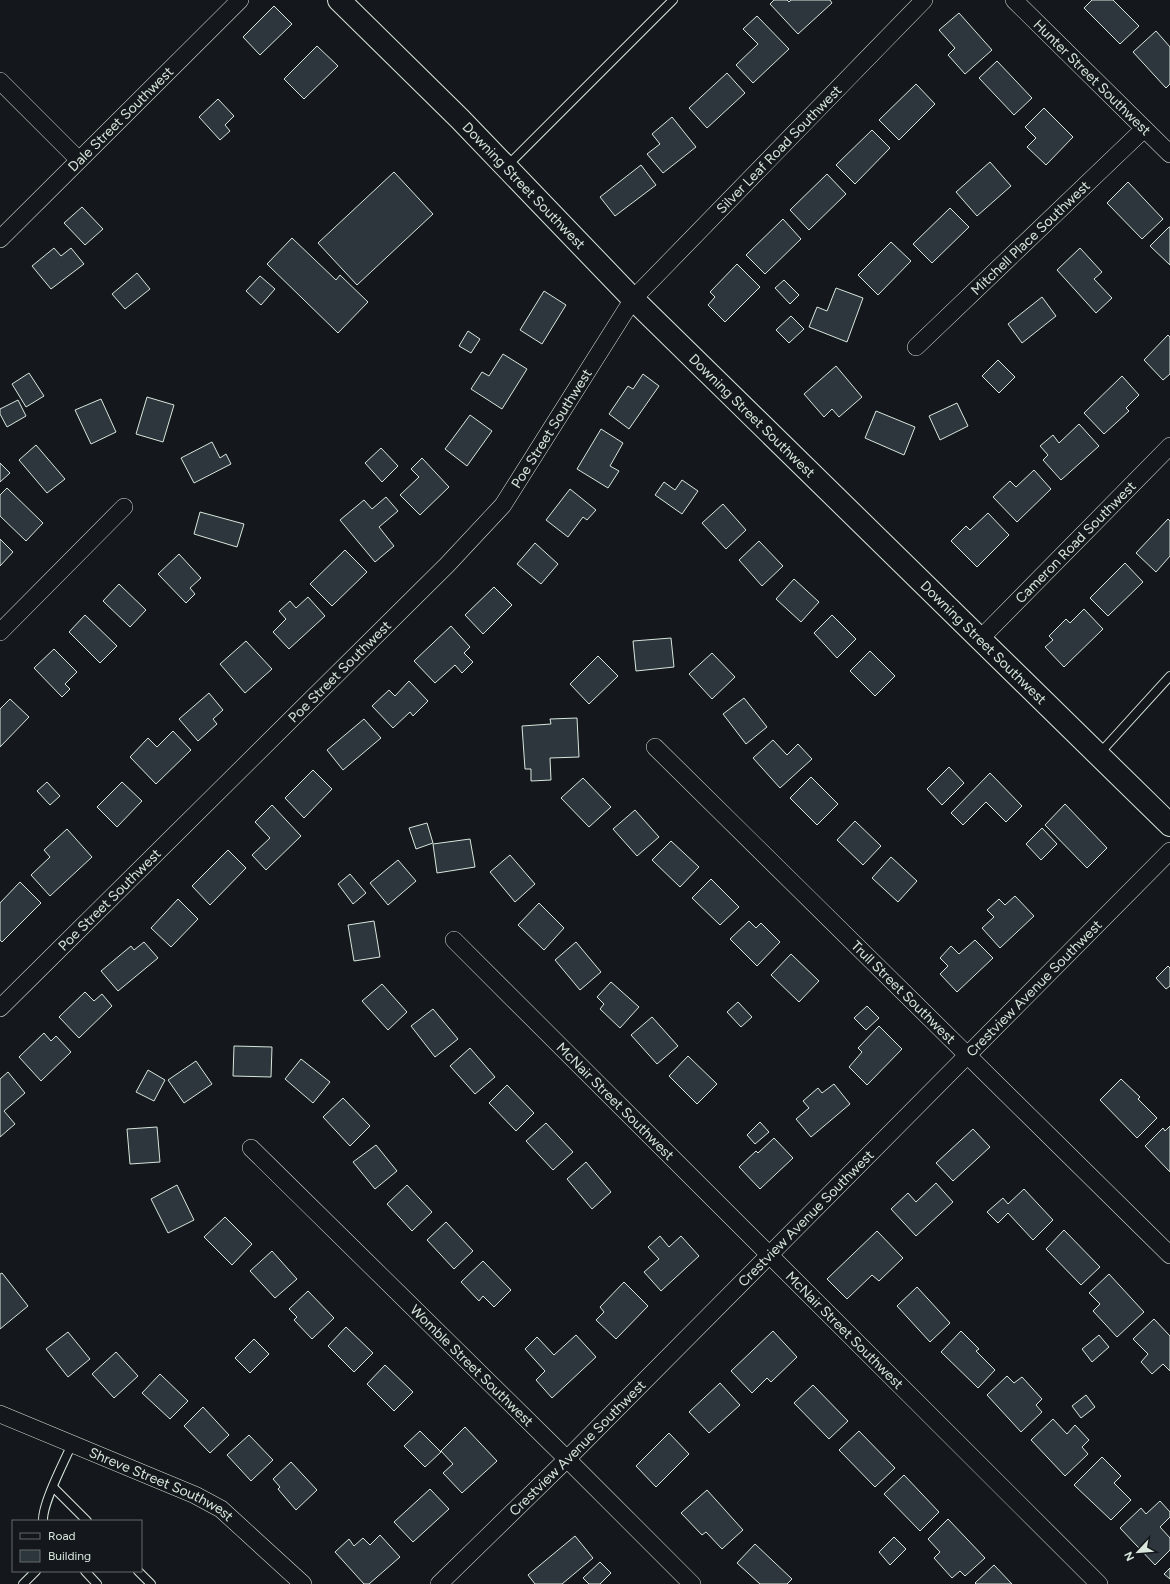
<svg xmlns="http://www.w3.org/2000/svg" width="1170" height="1584" viewBox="0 0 1170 1584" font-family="Figtree,sans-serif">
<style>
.building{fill:#2c363c;stroke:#d8e6dc}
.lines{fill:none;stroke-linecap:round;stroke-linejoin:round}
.lane-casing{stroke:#d8e6dc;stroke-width:10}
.street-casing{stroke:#d8e6dc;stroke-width:18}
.secondary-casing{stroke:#d8e6dc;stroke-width:24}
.lane{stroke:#14181c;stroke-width:8}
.street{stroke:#14181c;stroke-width:17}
.secondary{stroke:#14181c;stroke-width:22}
.labels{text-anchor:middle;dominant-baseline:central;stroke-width:3;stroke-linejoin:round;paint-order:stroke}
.street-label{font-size:14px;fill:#d8e6dc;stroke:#14181c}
</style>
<rect width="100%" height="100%" fill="#14181c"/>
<g class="building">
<polygon points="774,0 787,0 789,2 791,0 830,0 832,3 798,34 770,4"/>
<polygon points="1092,0 1113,0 1139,26 1120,44 1084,8"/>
<polygon points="274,6 292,24 260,55 243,37"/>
<polygon points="959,13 992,50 965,74 948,55 955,48 939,30"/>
<polygon points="757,16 789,49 753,83 736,65 758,44 743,29"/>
<polygon points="1156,31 1170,47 1170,84 1166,88 1133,52"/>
<polygon points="317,46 338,66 304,99 284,79"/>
<polygon points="997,61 1032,98 1014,115 979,78"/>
<polygon points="727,73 745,93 707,128 689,108"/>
<polygon points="916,84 935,104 899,140 879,120"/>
<polygon points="218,99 234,116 225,125 230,131 220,140 199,117"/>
<polygon points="1044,108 1073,137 1046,165 1027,147 1036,138 1025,127"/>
<polygon points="672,117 696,147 663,173 647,154 660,144 652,134"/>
<polygon points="872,130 890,148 855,184 836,165"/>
<polygon points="990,162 1011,186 977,216 956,192"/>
<polygon points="641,165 656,185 615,216 600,197"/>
<polygon points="394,172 433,214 357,285 318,243"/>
<polygon points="827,174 846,194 809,230 790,210"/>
<polygon points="1128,182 1163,219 1142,239 1107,203"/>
<polygon points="82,207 103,229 85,245 64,223"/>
<polygon points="950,208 969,227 932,263 913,244"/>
<polygon points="783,219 801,239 765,274 746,255"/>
<polygon points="1169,227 1170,227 1170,265 1150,246"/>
<polygon points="292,238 336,280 340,275 368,302 338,333 267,264"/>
<polygon points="891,242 911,261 878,295 858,275"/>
<polygon points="54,248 61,256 71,248 84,264 51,289 32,266"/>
<polygon points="1080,248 1102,272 1094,279 1112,298 1096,313 1057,270"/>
<polygon points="737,264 760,287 725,322 708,305 715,297 710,292"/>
<polygon points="137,273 150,289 125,309 112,294"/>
<polygon points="260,276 275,289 261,305 246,291"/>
<polygon points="784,280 799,295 790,304 775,288"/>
<polygon points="836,288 863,298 847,342 809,327 817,307 827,311"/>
<polygon points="544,291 566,305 542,344 520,330"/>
<polygon points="1042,297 1056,316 1022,343 1008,324"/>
<polygon points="791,316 804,329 789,343 776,330"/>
<polygon points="468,331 480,339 471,353 459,346"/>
<polygon points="1168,335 1170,337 1170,374 1163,380 1144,360"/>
<polygon points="503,354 527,369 502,409 471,389 482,372 489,376"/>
<polygon points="998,360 1015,377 999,393 982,376"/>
<polygon points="836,366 862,397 839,417 832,409 824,417 804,394"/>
<polygon points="29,373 44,396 26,407 12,384"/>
<polygon points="643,374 659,386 629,429 609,414 628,386 633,389"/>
<polygon points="1122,376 1139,395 1126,408 1129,411 1104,434 1084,413"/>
<polygon points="147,397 174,405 163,442 136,434"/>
<polygon points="101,399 116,432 91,444 75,410"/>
<polygon points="18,400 26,416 7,427 0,414 0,409"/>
<polygon points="957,403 968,426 940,440 929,416"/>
<polygon points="876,411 915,427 904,455 865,438"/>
<polygon points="470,415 492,431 467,466 445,449"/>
<polygon points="1079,424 1099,446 1061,480 1043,460 1048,455 1040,446 1053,435 1059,443"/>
<polygon points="601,429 623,443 610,466 619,471 608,488 577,469"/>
<polygon points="212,442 220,458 226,454 231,464 194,483 181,458"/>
<polygon points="36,445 65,479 47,493 19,460"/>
<polygon points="381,448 398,466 382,482 365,463"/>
<polygon points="422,458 449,487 420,515 400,495 419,477 411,469"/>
<polygon points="0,463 10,473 0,482"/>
<polygon points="1034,470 1051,489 1017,522 993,497 1010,481 1016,487"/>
<polygon points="682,480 698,491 682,514 655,495 664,482 675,490"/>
<polygon points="7,488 43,523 26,541 0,516 0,495"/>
<polygon points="570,489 596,510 587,520 583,517 568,537 546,520"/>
<polygon points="386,497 398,511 379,527 394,546 375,562 340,520 364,500 372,509"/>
<polygon points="723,504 746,530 726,549 702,523"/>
<polygon points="200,512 244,524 237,547 194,534"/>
<polygon points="988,513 1009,535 977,567 951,541 966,526 970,530"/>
<polygon points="1168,519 1170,521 1170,556 1156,572 1136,553"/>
<polygon points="0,539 13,552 0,566"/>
<polygon points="759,541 783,566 762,586 739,560"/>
<polygon points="535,543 558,564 541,584 517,564"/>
<polygon points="345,550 367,572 332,606 310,584"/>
<polygon points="179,554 201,578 190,588 195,594 186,603 158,574"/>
<polygon points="1125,563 1143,582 1108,616 1090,598"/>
<polygon points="794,579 819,602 801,622 776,599"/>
<polygon points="119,584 146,610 130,627 103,601"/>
<polygon points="494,587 512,605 483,634 465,615"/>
<polygon points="308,597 325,616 289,649 273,632 286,619 279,611 290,601 296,608"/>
<polygon points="1084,609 1103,629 1064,667 1045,647 1053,640 1049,636 1066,619 1070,623"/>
<polygon points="85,615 117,646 100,663 69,632"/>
<polygon points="832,615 856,639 837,658 814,633"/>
<polygon points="451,626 470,647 464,653 473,662 462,673 455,665 435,683 414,661"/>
<polygon points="671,638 674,667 636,671 633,641"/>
<polygon points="246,641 272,669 245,693 220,664"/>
<polygon points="54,649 77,672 65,684 70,689 62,697 34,668"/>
<polygon points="870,651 895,676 875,696 850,671"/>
<polygon points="712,653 735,677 712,699 689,674"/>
<polygon points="598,656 618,676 589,704 570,684"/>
<polygon points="409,681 428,701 413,716 410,712 393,728 372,706 389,690 395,696"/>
<polygon points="209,693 223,710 213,719 217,724 198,741 179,719"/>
<polygon points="744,698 767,727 746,744 723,714"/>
<polygon points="10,699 29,717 0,747 0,709"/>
<polygon points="577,718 579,757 550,758 551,780 531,781 531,769 525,769 522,726 551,724 550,719"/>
<polygon points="364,719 381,738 343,770 327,750"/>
<polygon points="173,731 191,750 156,784 130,757 148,738 157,747"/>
<polygon points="773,740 787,755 798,744 812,759 780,788 753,758"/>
<polygon points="949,767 964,783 942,805 927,789"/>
<polygon points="313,770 332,789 304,818 285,798"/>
<polygon points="990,773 1022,806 1006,822 986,802 963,825 951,813"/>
<polygon points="811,777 838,804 817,825 790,798"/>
<polygon points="583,778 611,807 589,827 561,798"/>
<polygon points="47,782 60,796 50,805 37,791"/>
<polygon points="122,782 142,801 117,827 97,807"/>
<polygon points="1065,804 1107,848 1087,868 1045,825"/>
<polygon points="272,805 301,836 266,870 252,855 270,838 255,822"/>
<polygon points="635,810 659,837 637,856 613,829"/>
<polygon points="855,821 881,846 863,865 837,840"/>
<polygon points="427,823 433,843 416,849 409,828"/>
<polygon points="1042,828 1057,844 1041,860 1026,844"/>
<polygon points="67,829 92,857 50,896 31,875 50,857 44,850"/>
<polygon points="470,839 475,867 437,873 433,844"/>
<polygon points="671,841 699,867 680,887 652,860"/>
<polygon points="228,850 246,868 210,905 192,886"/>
<polygon points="510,855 535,884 515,902 490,872"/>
<polygon points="891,857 917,881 898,902 872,878"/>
<polygon points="398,860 416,881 388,905 370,883"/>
<polygon points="350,874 366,893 353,904 338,884"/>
<polygon points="711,879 739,907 720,925 692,898"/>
<polygon points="20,882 41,903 2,942 0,940 0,903"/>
<polygon points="1015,896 1034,916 1000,948 982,928 994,917 987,910 999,899 1005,905"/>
<polygon points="178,899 198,919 171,947 151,928"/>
<polygon points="539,903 564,928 544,950 518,925"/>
<polygon points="374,921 380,957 354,961 348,925"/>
<polygon points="749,921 756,928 761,923 780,942 757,966 730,939"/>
<polygon points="975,940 993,958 957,992 940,974 948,966 940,958 951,946 959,954"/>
<polygon points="144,942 158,958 118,991 101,971 131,946 134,950"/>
<polygon points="576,942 601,972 580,990 555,960"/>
<polygon points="791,954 819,981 799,1002 771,975"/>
<polygon points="1168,966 1170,968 1170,986 1166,989 1156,978"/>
<polygon points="611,982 639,1007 620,1028 600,1009 604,1004 597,997"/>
<polygon points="382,984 407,1012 388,1030 362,1001"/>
<polygon points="85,992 94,1001 102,994 112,1006 79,1038 59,1017"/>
<polygon points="738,1002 752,1017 741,1027 727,1012"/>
<polygon points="867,1006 879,1018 866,1030 854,1018"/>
<polygon points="433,1009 458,1039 435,1057 411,1026"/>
<polygon points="652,1017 678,1046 657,1064 631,1035"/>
<polygon points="879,1026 902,1049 867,1085 849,1067 862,1052 858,1048"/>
<polygon points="44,1033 51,1041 56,1036 71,1052 41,1081 19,1057"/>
<polygon points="234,1046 272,1047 271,1077 233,1076"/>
<polygon points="470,1048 495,1077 475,1094 450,1066"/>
<polygon points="688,1056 717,1084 697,1104 669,1076"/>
<polygon points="301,1059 330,1082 313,1103 285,1079"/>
<polygon points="196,1061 212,1084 184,1103 168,1080"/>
<polygon points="148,1070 165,1080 154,1101 136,1092"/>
<polygon points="8,1072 25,1093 4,1111 15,1124 0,1137 0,1079"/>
<polygon points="1121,1079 1140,1097 1138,1099 1157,1118 1137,1138 1100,1100"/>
<polygon points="834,1084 850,1104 811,1137 796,1119 809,1108 803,1101 818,1088 822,1093"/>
<polygon points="507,1085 534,1113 516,1131 489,1103"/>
<polygon points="343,1098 370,1126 350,1146 323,1117"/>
<polygon points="760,1122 769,1132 755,1144 747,1135"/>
<polygon points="546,1123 573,1152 553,1170 526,1141"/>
<polygon points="1170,1126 1170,1172 1145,1146 1163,1128 1165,1131"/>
<polygon points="157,1127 160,1162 130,1164 127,1129"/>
<polygon points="973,1129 990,1147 953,1181 936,1163"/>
<polygon points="774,1138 793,1158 760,1189 739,1167 756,1151 758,1153"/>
<polygon points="376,1145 397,1171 375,1189 353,1162"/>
<polygon points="586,1162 611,1192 592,1209 567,1179"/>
<polygon points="936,1183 953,1202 916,1236 891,1209 908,1193 916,1202"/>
<polygon points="177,1185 194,1220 168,1233 151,1199"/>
<polygon points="407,1185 432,1212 412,1231 387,1204"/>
<polygon points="1024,1189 1053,1220 1033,1240 1008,1213 998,1223 987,1212 1003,1198 1008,1204"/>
<polygon points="225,1217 252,1244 232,1265 204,1237"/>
<polygon points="446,1222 473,1251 454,1269 427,1240"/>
<polygon points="1064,1230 1100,1267 1081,1285 1046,1249"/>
<polygon points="877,1231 903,1258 879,1281 872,1275 847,1299 827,1279"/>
<polygon points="660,1236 669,1247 681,1236 699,1256 661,1291 644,1272 659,1259 648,1247"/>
<polygon points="272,1251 297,1279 275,1298 250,1271"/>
<polygon points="483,1261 511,1290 494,1307 483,1296 479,1301 461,1282"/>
<polygon points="2,1273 28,1306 0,1329 0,1274"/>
<polygon points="1109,1274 1144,1312 1117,1337 1093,1311 1100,1304 1089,1293"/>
<polygon points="624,1282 648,1306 616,1339 596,1320 604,1312 600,1307"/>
<polygon points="917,1287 950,1323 930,1342 897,1306"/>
<polygon points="308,1291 334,1318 312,1339 294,1320 297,1317 289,1309"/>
<polygon points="1154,1319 1170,1336 1170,1371 1163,1364 1152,1374 1141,1362 1148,1354 1133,1339"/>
<polygon points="346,1327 373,1353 354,1372 328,1346"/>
<polygon points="773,1331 797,1357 771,1382 767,1378 752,1393 731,1371"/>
<polygon points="961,1331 979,1349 976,1351 995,1370 978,1388 941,1352"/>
<polygon points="68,1332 90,1359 68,1377 46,1349"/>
<polygon points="576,1335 596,1357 552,1398 536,1380 545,1371 525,1349 537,1337 554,1355"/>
<polygon points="1099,1335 1109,1347 1092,1362 1082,1349"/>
<polygon points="254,1339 269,1354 250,1373 235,1358"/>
<polygon points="116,1352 138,1376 114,1398 92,1374"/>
<polygon points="385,1365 413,1392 394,1411 367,1384"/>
<polygon points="160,1374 188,1401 170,1419 142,1393"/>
<polygon points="1007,1376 1014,1383 1022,1377 1042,1399 1036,1405 1042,1412 1021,1432 987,1395"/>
<polygon points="720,1383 740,1405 709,1433 689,1412"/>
<polygon points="813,1385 848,1421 829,1439 794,1403"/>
<polygon points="1086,1395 1095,1407 1081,1418 1072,1406"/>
<polygon points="203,1407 229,1435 210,1453 184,1426"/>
<polygon points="1053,1419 1067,1434 1075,1425 1089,1440 1082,1447 1088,1454 1065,1476 1031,1440"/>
<polygon points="465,1427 497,1461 462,1493 443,1473 453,1464 441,1451"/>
<polygon points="420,1431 441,1452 425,1467 404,1446"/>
<polygon points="859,1431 895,1468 875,1487 839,1450"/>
<polygon points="669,1433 689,1454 656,1487 636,1466"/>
<polygon points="249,1435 273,1460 251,1481 227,1455"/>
<polygon points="1102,1457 1121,1476 1114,1483 1131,1500 1111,1520 1074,1485"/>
<polygon points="291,1462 317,1490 296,1510 278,1489 280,1487 273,1479"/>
<polygon points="904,1475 939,1512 920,1531 884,1494"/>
<polygon points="430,1489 449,1509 413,1542 394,1522"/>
<polygon points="707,1490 743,1530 722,1549 706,1532 702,1535 681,1513"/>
<polygon points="1160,1501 1170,1512 1170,1517 1160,1527 1170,1538 1170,1550 1155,1565 1120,1528 1141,1508 1146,1514"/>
<polygon points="948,1519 985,1558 965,1576 960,1571 952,1578 934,1558 940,1552 928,1539"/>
<polygon points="380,1535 400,1557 369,1584 364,1584 335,1552 349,1539 354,1546 363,1538 370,1545"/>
<polygon points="575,1536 593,1558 562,1584 535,1584 528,1575"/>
<polygon points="894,1537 906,1549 890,1565 879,1552"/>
<polygon points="755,1544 792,1579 787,1584 760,1584 737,1563"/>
<polygon points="600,1562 611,1573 600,1584 589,1584 583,1578"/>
<polygon points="994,1565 1012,1584 976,1584 975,1583"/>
<polygon points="1170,1568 1170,1579 1164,1574"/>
</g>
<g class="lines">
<defs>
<g id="lane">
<polyline points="507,166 673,0"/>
<polyline points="1099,754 1170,676"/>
<polyline points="53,1487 87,1521"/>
<path d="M43,1521C42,1504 64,1462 72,1444"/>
<polyline points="85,1571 97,1584"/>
<polyline points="138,1571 151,1584"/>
<polyline points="23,1584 36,1571"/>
</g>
<g id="street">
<path id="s1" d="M1014,0L1170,154"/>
<polyline points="0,81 79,160"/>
<path id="s2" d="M0,239L240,0"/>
<path id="s3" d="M916,347L1144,129"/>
<polyline points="0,632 124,507"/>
<path id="s4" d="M980,639L1170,446"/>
<path id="s5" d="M655,747L1170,1255"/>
<path id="s6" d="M454,940L1099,1584"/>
<path id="s7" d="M0,1008L447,565L503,505L633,299L924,0"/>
<path id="s8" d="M251,1148L567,1459L692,1584"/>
<path id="s9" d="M0,1414L195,1495L221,1509L303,1584"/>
<path id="s10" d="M439,1584L567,1459L1170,851"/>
</g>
<g id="secondary">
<path id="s11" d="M339,0L460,119L633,299L1170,825"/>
</g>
</defs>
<use href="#lane" class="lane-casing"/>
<use href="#street" class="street-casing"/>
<use href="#secondary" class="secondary-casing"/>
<use href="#lane" class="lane"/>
<use href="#street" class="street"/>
<use href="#secondary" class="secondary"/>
</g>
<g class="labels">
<g class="street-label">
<text stroke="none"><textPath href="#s1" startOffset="110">Hunter Street Southwest</textPath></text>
<text stroke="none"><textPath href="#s2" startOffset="170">Dale Street Southwest</textPath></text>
<text stroke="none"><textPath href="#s7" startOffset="1164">Silver Leaf Road Southwest</textPath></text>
<text stroke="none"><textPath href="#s11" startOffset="262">Downing Street Southwest</textPath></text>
<text stroke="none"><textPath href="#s3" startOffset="158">Mitchell Place Southwest</textPath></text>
<text stroke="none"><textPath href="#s11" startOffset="586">Downing Street Southwest</textPath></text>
<text stroke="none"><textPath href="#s7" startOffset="802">Poe Street Southwest</textPath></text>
<text stroke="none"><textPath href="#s4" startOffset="136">Cameron Road Southwest</textPath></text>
<text stroke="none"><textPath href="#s11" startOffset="910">Downing Street Southwest</textPath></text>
<text stroke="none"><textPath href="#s7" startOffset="478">Poe Street Southwest</textPath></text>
<text stroke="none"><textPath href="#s7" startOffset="154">Poe Street Southwest</textPath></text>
<text stroke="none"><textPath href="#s10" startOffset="842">Crestview Avenue Southwest</textPath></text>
<text stroke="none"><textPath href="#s5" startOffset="349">Trull Street Southwest</textPath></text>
<text stroke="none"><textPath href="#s6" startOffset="228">McNair Street Southwest</textPath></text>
<text stroke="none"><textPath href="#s10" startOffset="518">Crestview Avenue Southwest</textPath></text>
<text stroke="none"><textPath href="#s6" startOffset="552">McNair Street Southwest</textPath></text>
<text stroke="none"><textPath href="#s8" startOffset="310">Womble Street Southwest</textPath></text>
<text stroke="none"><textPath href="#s10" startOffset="194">Crestview Avenue Southwest</textPath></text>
<text stroke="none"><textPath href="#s9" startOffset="176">Shreve Street Southwest</textPath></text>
</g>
</g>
<rect x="12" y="1520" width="130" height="52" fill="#14181c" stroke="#626a69"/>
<rect x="20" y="1533" width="20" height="6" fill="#14181c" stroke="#626a69"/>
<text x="48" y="1540" font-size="12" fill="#d8e6dc">Road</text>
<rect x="20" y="1550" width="20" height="12" fill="#2c363c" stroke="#626a69"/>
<text x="48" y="1560" font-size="12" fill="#d8e6dc">Building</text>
<g transform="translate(1138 1552) rotate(244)" stroke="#14181c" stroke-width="3" paint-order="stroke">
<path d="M0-3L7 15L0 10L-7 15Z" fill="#d8e6dc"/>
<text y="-6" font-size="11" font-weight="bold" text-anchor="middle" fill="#d8e6dc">N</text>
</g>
</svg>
